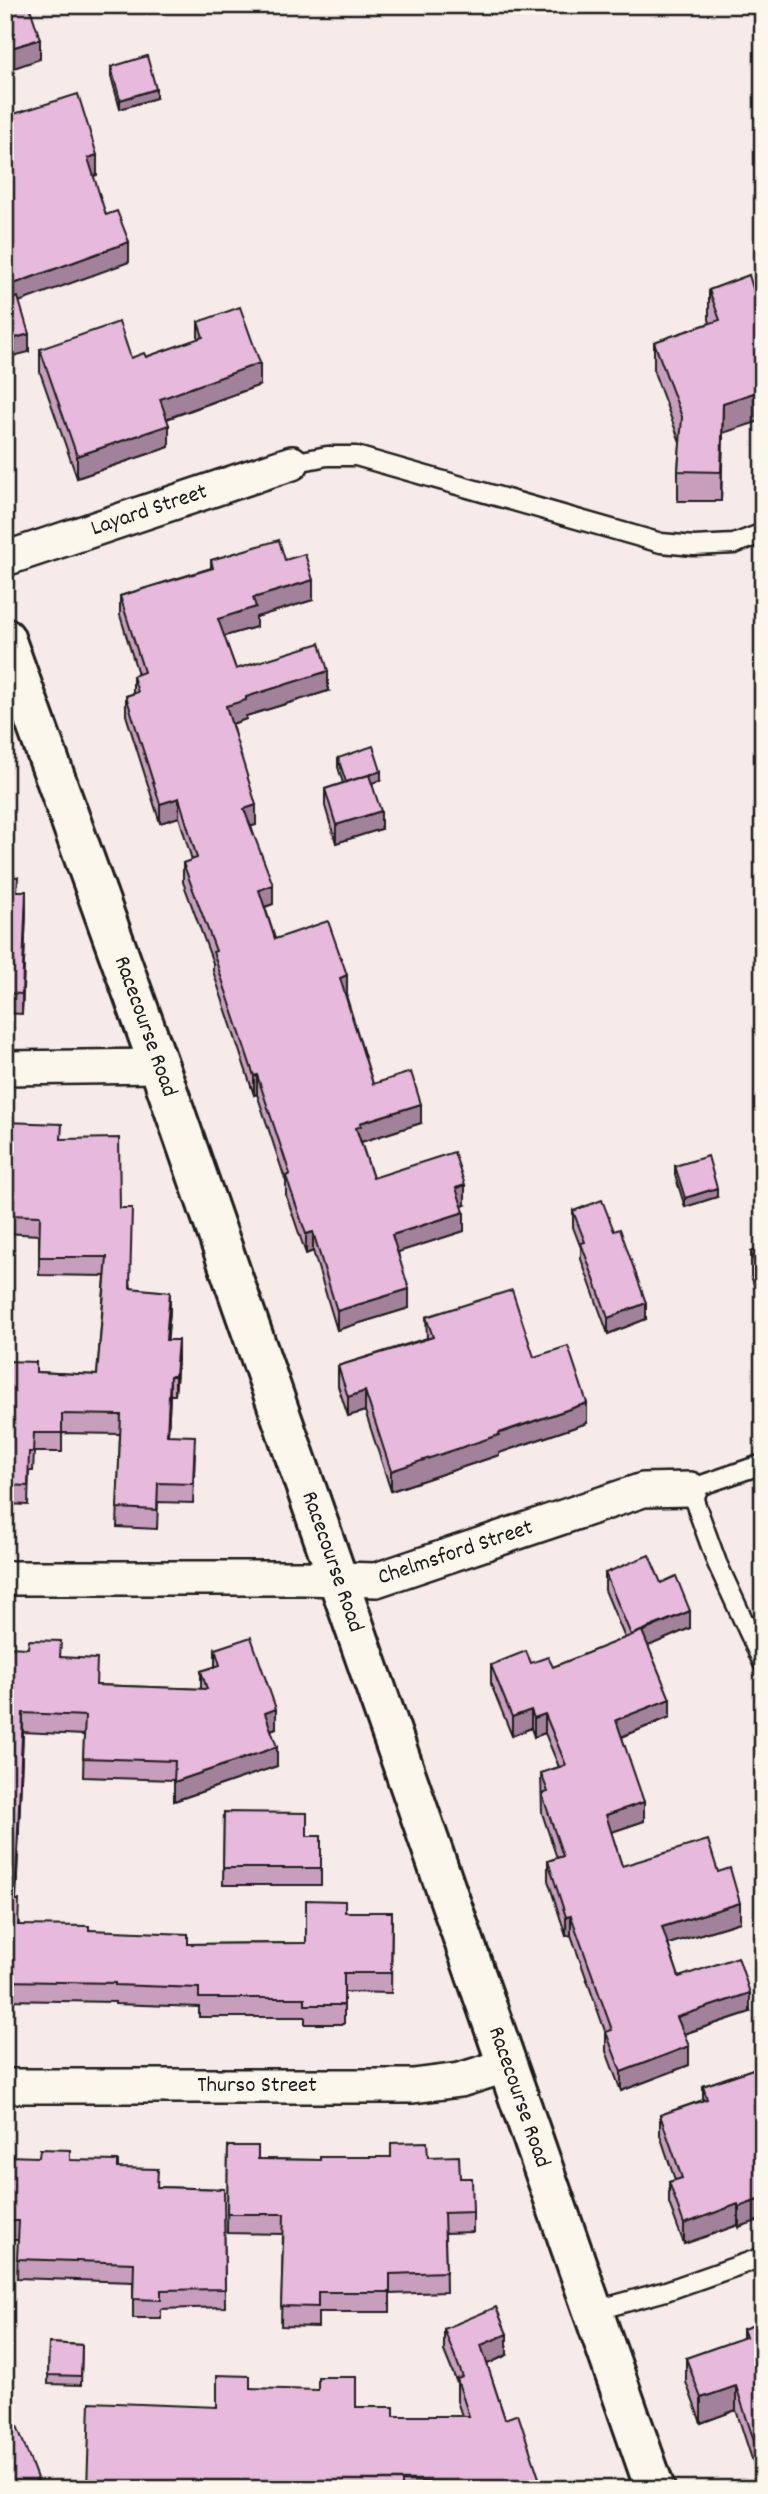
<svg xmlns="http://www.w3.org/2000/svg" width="768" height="2494" viewBox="0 0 768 2494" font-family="Dekko,sans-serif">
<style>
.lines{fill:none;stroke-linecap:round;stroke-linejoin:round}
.service-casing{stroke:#1c1c1c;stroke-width:23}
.minor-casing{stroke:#1c1c1c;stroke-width:38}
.tertiary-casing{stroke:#1c1c1c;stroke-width:44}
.service{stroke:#fbf7ec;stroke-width:18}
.minor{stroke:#fbf7ec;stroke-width:33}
.tertiary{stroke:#fbf7ec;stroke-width:38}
.wall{fill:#c79fbd;stroke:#1c1c1c;stroke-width:2}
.shaded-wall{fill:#a2829a;stroke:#1c1c1c;stroke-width:2}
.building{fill:#e7b9dc;stroke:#1c1c1c;stroke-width:2}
.labels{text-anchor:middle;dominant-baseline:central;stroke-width:6;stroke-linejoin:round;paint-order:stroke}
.street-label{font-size:23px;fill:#1c1c1c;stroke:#fbf7ec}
</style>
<rect width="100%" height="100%" fill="#f7ebe9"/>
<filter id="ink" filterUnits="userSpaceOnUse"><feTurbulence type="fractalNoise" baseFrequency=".0143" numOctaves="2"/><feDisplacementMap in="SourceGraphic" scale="14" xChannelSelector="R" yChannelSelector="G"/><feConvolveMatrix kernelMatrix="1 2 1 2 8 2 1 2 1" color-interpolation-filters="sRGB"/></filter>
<g filter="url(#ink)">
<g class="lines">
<defs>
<g id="service">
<polyline points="292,463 327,456 356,456 661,543 694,546 734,544 763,533"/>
<polyline points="763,1464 690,1489 717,1563 763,1663"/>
<polyline points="593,2311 666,2291 763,2257"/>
</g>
<g id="minor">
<path id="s1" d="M5,559L292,463"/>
<polyline points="5,1068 159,1066"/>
<path id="s2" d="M5,1578H303L376,1580L643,1490L690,1489"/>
<path id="s3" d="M5,2086H413L460,2080L508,2065"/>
</g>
<g id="tertiary">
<path id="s4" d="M5,638L159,1066L655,2489"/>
</g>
</defs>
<use href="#service" class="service-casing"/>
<use href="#minor" class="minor-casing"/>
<use href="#tertiary" class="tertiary-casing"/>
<use href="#service" class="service"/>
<use href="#minor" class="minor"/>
<use href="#tertiary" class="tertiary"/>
</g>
<g class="wall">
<polygon points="111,67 156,98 120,109 111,76"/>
<polygon points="749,275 723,433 721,501 678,501 678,471 680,442 654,372 654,342 710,323 709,319 709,290"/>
<polygon points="198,322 260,385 167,419 169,447 77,478 40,372 40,349 131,358 146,357 198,339"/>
<polygon points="211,560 285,560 313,600 256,617 256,627 224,636 236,669 328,691 246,716 246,719 232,724 256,825 251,826 273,904 265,907 275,939 347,995 346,995 373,1084 421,1123 361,1142 373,1178 465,1205 462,1206 464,1231 398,1252 409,1308 337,1330 313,1251 306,1254 286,1195 286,1182 257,1094 254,1095 213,971 213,963 183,882 183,863 192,860 179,817 160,823 126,715 126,696 133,694 133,676 138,674 120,615 120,596 211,568"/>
<polygon points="338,758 381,780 372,783 381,829 336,843 325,806 325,789 343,783 338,767"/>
<polygon points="5,876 18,891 26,910 22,1014 5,1013"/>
<polygon points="5,1122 61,1139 120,1208 131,1288 170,1311 167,1340 178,1359 175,1395 170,1395 168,1435 195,1454 193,1503 158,1502 157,1529 117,1527 120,1434 62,1433 62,1452 34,1452 33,1471 29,1471 28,1505 5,1504 5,1361 36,1372 97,1375 105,1276 39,1275 39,1235 5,1233"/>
<polygon points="675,1166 717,1197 685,1207 675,1175"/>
<polygon points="573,1211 646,1319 608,1334 581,1259 581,1248 573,1227"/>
<polygon points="762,1227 763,1227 763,1310 751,1276 751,1252 762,1248"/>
<polygon points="426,1317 534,1357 587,1423 499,1453 499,1455 391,1491 365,1411 348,1416 338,1386 338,1366 427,1338"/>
<polygon points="605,1573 661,1583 690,1628 648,1646 670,1717 622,1737 644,1821 611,1832 622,1866 718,1872 740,1922 668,1944 679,1977 750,2012 684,2034 689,2065 621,2091 606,2051 606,2034 571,1935 566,1936 548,1880 548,1861 557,1858 542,1813 541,1773 559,1767 545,1733 534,1737 531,1728 512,1736 491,1684 491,1665 531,1663 553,1667 625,1638 605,1590"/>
<polygon points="5,1647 61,1657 97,1685 201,1689 201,1671 215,1667 215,1649 276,1728 271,1730 277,1766 174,1801 174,1780 83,1777 84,1735 23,1732 16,1900 19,1925 89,1930 188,1944 306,1943 345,1912 392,1912 391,1993 344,1992 344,2024 305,2024 305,2017 199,2017 199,2007 115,2004 115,2002 5,2000"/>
<polygon points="224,1812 307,1836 321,1836 321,1885 223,1885"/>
<polygon points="756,2068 739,2227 738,2225 684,2244 669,2203 669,2182 675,2180 660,2135 660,2115 703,2100 703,2086"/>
<polygon points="228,2146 258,2159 320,2160 428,2157 460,2178 473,2212 473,2232 445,2233 446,2292 390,2294 390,2312 318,2312 318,2327 281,2326 283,2234 227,2233"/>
<polygon points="5,2156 70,2160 118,2168 158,2187 224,2189 225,2307 161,2309 161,2318 133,2318 133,2282 17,2278 18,2240 5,2240"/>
<polygon points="763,2322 763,2486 761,2487 736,2410 701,2423 686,2382 686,2358 743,2338 743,2329"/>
<polygon points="444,2329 507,2355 487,2364 505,2419 540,2489 87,2489 217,2407 250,2388 356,2407 394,2416 462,2416 457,2401 457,2383 444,2351"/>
<polygon points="49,2343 82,2345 81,2385 48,2384"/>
</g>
<g class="shaded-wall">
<polygon points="40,39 40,59 5,71 5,50"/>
<polygon points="156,89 156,98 120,109 120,100"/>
<polygon points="97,155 97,175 88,178 88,158"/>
<polygon points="129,242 129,262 5,307 5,287"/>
<polygon points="29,334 29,352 5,358 5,341"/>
<polygon points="260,363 260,385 160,421 160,399"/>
<polygon points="763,390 763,420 723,433 721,501 723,403"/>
<polygon points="169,425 169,447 77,478 77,456"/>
<polygon points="313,580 313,600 256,617 256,627 218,638 218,619 253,598"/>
<polygon points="328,671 328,691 246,716 246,719 226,726 226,706 246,697"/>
<polygon points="381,771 381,780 346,792 346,783"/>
<polygon points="179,798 179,817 160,823 160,804"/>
<polygon points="256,805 256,825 244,828 244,809"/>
<polygon points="381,811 381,829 336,843 336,825"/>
<polygon points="273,885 273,904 259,909 259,890"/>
<polygon points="26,891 26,910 22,1014 22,994"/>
<polygon points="347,975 347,995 340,997 340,978"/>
<polygon points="257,1075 257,1094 254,1095 254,1076"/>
<polygon points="421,1104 421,1123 361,1142 356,1128 360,1123"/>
<polygon points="465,1185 465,1205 456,1208 456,1188"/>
<polygon points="717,1188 717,1197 685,1207 685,1198"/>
<polygon points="464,1212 464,1231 392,1254 392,1235"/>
<polygon points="313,1232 313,1251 306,1254 306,1234"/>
<polygon points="409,1289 409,1308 337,1330 337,1311"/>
<polygon points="170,1292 170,1311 166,1358 166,1340"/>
<polygon points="646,1303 646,1319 608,1334 608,1318"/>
<polygon points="178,1340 178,1359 175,1395 175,1376"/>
<polygon points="170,1376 170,1395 167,1453 167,1435"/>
<polygon points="365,1391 365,1411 348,1416 348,1397"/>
<polygon points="587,1403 587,1423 499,1453 499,1455 391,1491 391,1471"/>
<polygon points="690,1611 690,1628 632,1653 632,1636"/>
<polygon points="670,1699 670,1717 616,1739 616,1720"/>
<polygon points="276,1709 276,1728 265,1732 265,1713"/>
<polygon points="531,1710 531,1728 512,1736 512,1717"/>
<polygon points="23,1713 23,1732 15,1919 15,1900"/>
<polygon points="545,1714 545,1733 534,1737 534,1718"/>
<polygon points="277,1747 277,1766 174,1801 174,1782"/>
<polygon points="644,1802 644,1821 606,1834 606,1815"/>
<polygon points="740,1903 740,1922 662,1946 662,1927"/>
<polygon points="571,1916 571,1935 566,1936 566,1917"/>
<polygon points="750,1993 750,2012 677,2036 677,2017"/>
<polygon points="689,2046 689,2065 621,2091 621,2072"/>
<polygon points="763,2198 763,2219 739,2227 739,2207"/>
<polygon points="738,2204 738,2225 684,2244 684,2224"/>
<polygon points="507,2334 507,2355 481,2367 481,2345"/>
<polygon points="736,2386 736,2410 701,2423 701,2398"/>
<polygon points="761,2462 763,2462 763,2486 761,2487"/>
<polygon points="38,2481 38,2489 16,2489"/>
<polygon points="540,2481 540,2489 517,2489"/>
</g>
<g class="building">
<polygon points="5,5 29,5 40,39 5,50"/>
<polygon points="147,56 156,89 120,100 111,67"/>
<polygon points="5,88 14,114 78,94 97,155 88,158 106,215 117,211 129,242 5,287"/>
<polygon points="749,275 758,305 763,304 763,390 723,403 721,472 678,471 682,417 654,342 720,320 709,290"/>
<polygon points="18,297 29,334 5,341 5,301"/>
<polygon points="240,307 260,363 160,399 169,425 77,456 40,349 119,322 131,358 144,353 146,357 203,337 198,322"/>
<polygon points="279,540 285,560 305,554 313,580 253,598 256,607 218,619 236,669 320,643 328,671 246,697 246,700 226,706 256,805 244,809 273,885 259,890 275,939 328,921 347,975 340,978 373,1084 411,1072 421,1104 360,1123 361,1126 356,1128 373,1178 454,1152 465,1185 456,1188 464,1212 392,1235 409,1289 337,1311 313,1232 306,1234 286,1176 290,1174 257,1075 254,1076 213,952 216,951 183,863 197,858 179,798 160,804 126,696 138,692 133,676 144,672 120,596 213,568 211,560"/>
<polygon points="373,746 381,771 346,782 338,758"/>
<polygon points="369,775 381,811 336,825 325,789"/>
<polygon points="5,876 18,877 17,891 26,891 22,994 5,993"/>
<polygon points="5,1122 62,1124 61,1139 119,1138 120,1208 132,1208 130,1288 170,1292 166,1340 178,1340 175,1376 170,1376 167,1435 195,1436 193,1484 158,1483 157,1510 117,1508 121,1415 62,1414 62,1433 34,1433 33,1452 29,1452 28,1486 5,1485 5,1361 36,1362 36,1372 97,1375 107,1257 39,1257 40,1216 5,1215"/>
<polygon points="708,1156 717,1188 685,1198 675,1166"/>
<polygon points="602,1200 614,1231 620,1229 646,1303 608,1318 581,1243 585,1242 573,1211"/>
<polygon points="763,1248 763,1286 751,1252"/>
<polygon points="512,1290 534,1357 568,1346 587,1403 499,1433 499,1435 391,1471 365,1391 348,1397 338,1366 433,1337 426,1317"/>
<polygon points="649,1555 661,1583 676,1576 690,1611 631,1635 605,1573"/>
<polygon points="642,1631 670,1699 616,1720 644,1802 606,1815 622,1866 708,1840 718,1872 730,1868 740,1903 662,1927 679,1977 738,1957 750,1993 677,2017 689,2046 621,2072 606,2032 612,2030 571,1916 566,1917 548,1861 563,1856 542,1794 548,1792 541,1773 566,1765 545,1714 534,1718 531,1710 512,1717 491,1665 526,1651 531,1663 548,1657 553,1667"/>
<polygon points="251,1637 276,1709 265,1713 277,1747 174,1782 175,1761 83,1758 85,1716 23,1713 15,1900 19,1900 18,1925 89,1926 89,1930 188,1934 188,1944 306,1943 306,1900 345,1901 345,1912 392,1912 391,1973 344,1973 344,2005 305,2005 305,1998 199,1998 199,1988 115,1985 115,1983 5,1981 5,1647 28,1648 29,1640 61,1641 60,1657 97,1659 96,1685 207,1689 201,1671 220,1665 215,1649"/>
<polygon points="224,1812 307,1813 307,1836 321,1836 321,1868 223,1868"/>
<polygon points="756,2068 763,2088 763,2198 739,2207 738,2204 684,2224 669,2182 682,2178 660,2115 707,2099 703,2086"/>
<polygon points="427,2142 428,2157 459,2156 460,2178 472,2178 473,2212 444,2213 446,2272 390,2274 390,2292 318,2292 318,2307 281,2306 284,2214 227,2214 228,2146 258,2146 258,2159 320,2160 320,2157 391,2157 391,2143"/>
<polygon points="40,2149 70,2150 70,2160 118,2161 118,2168 158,2169 157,2187 224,2189 225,2289 161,2290 161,2300 133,2299 134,2263 17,2259 19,2221 5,2221 5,2156 39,2157"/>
<polygon points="496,2307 507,2334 481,2345 505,2419 518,2414 540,2481 517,2489 493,2489 491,2483 402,2481 402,2489 277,2489 248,2488 248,2489 215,2489 215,2487 132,2484 132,2489 87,2489 90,2402 217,2407 217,2375 250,2376 250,2388 318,2390 318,2377 356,2377 356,2407 394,2407 394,2416 469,2416 457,2379 463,2377 444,2329"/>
<polygon points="763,2322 763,2462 761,2462 736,2386 701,2398 686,2358 746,2337 743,2329"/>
<polygon points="49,2343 82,2345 81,2376 48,2375"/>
<polygon points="5,2394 38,2481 16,2489 5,2489"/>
</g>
</g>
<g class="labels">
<g class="street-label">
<text stroke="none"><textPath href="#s1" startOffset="152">Layard Street</textPath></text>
<text stroke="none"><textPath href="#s4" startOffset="413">Racecourse Road</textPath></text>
<text stroke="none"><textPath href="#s2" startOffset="455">Chelmsford Street</textPath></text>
<text stroke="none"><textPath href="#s4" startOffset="980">Racecourse Road</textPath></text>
<text stroke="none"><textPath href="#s3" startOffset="252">Thurso Street</textPath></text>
<text stroke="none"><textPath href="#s4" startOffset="1547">Racecourse Road</textPath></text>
</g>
</g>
<rect width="768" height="2494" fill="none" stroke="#fbf7ec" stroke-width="28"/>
<rect x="14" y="14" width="740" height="2466" fill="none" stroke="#1c1c1c" stroke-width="2.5" filter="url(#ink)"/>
</svg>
